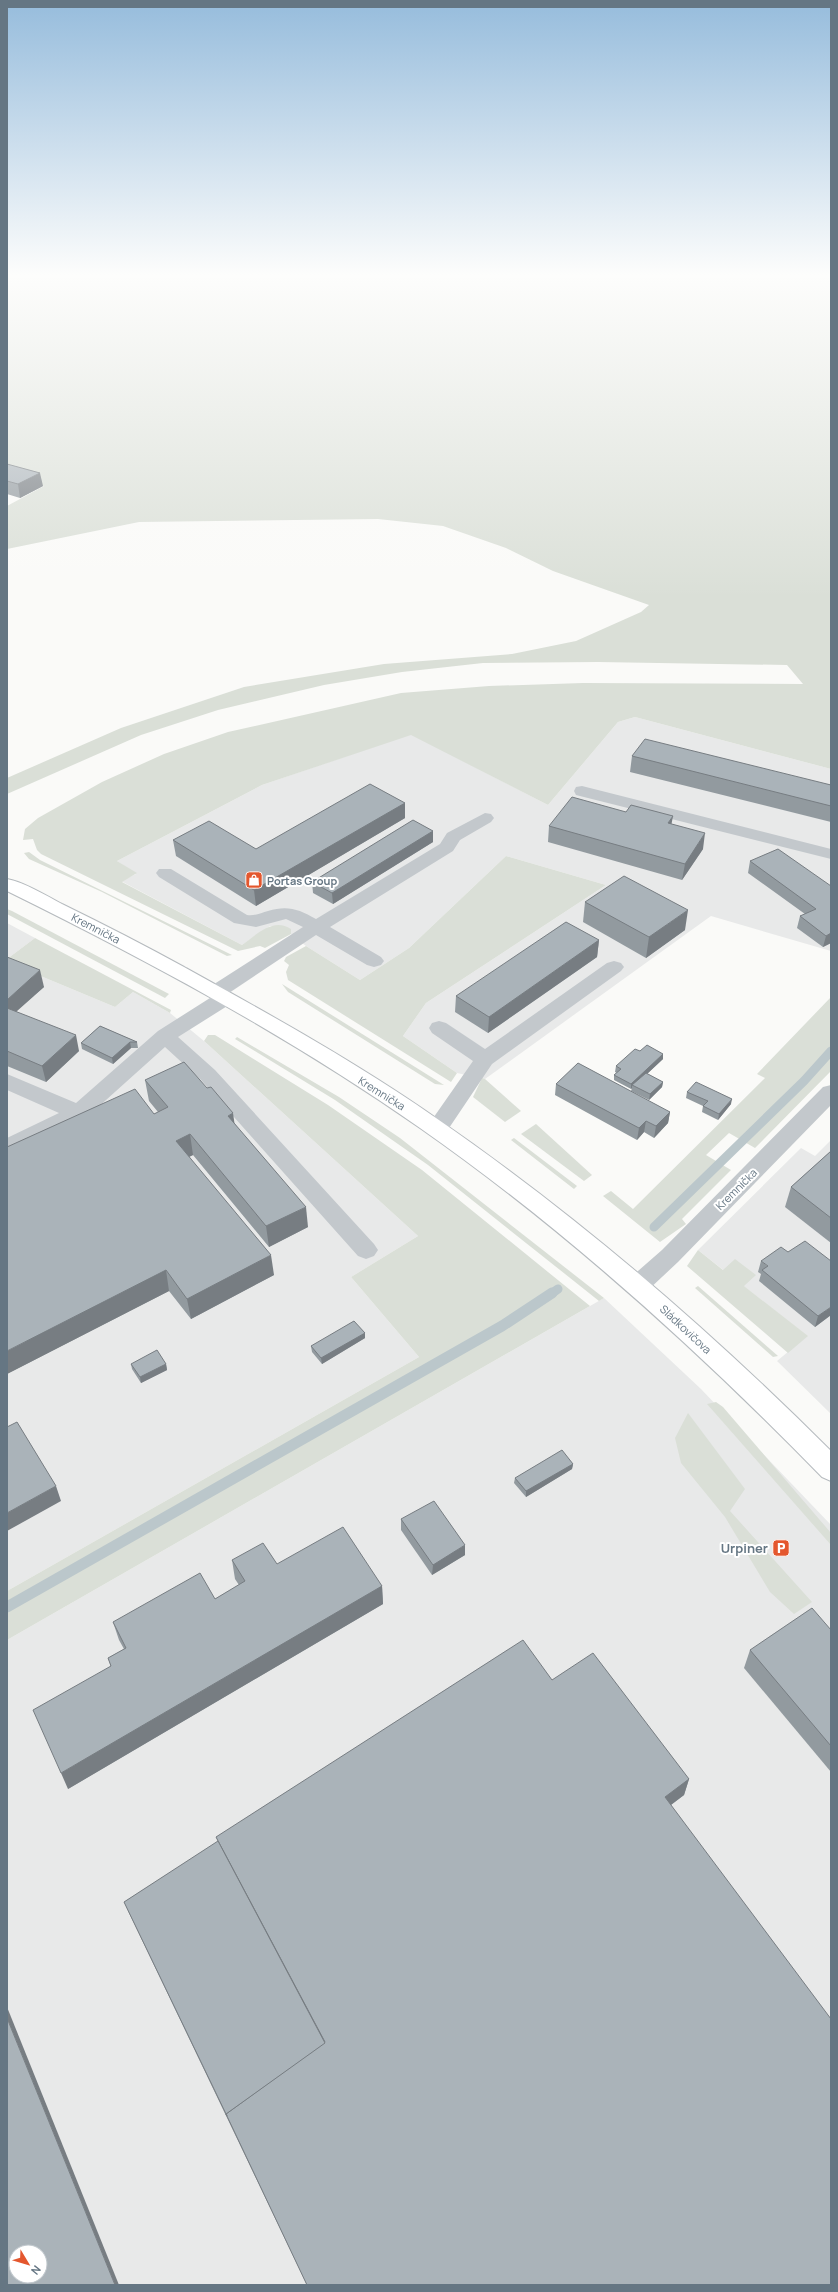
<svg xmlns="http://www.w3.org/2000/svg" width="838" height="2292" viewBox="0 0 838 2292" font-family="Manrope,sans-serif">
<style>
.built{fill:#e8e9e9;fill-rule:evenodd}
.green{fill:#dadfd7}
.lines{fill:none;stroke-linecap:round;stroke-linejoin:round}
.stream-far1{stroke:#bbc7cb;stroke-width:9}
.stream{stroke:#bbc7cb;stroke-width:11}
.major-casing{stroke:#b5babe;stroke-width:2}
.minor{fill:#c3c8cc;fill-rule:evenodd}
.major{fill:#fff;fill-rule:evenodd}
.wall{fill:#929a9f}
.shaded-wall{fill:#777d82}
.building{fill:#aab3b9;stroke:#777d82;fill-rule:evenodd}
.labels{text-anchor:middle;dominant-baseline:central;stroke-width:4;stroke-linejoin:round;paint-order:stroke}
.poi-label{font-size:11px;font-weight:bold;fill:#657683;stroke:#fff;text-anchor:start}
.street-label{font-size:11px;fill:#657683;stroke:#fff}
.near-poi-label{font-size:13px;font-weight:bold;fill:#657683;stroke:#fff;text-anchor:end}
</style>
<rect width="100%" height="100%" fill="#fafaf8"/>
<g class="built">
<polygon points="635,717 831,769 831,951 711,916 485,1079 457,1073 403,1036 426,1003 606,885 506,856 409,948 360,980 306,946 291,934 291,929 270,926 242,945 121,881 136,874 117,861 262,785 411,734 548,805 618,722"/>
<polygon points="7,923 35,938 7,959"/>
<polygon points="7,962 115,1007 133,992 170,1013 204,1041 418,1236 351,1277 419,1357 7,1591"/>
<polygon points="831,1140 831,1414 777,1361 807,1336 698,1250 801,1148 815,1156"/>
<path d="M604,1298L701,1389L831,1525V2285H7V1640ZM16,2252H40V2276H16Z"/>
</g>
<g class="green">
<path d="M7,277H831V769L635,717L618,722L548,805L411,735L262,785L117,861L137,873L122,882L242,945C256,935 273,917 291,929V934L265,948L260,946L238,951L41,854L37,850L33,839L23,840L25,829L38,818L102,782L164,754L228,732L401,693L489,686L583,683L803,684L787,665L598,662L483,663L402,672L324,685L218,710L141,735L7,794V778L121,728L244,687L384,664L512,654L576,641L641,612L649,605L553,571L506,548L443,526L378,519L139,522L7,549V506L44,486L7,475Z"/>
<polygon points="29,852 40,860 232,955 227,956 102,892 29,859 24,853"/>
<polygon points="506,856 606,885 426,1003 403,1036 457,1073 451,1082 288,980 286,972 289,965 284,961 286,957 306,946 360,980 409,948"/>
<polygon points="7,909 12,911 169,994 165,998 7,914"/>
<polygon points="35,938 171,1010 170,1013 133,992 115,1007 7,962 7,959"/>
<polygon points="282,984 444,1085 435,1084 288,992"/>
<polygon points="831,997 831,1071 755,1148 729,1133 706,1155 731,1170 682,1219 686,1224 660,1242 603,1196 611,1191 633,1209 765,1078 757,1074"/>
<polygon points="208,1035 215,1035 328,1105 422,1170 590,1306 7,1640 7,1591 419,1357 351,1277 418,1236 204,1041"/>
<polygon points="237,1037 339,1097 400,1138 604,1298 599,1301 428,1165 335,1100 235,1039"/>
<polygon points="482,1078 485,1079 521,1111 505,1122 473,1097"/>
<polygon points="536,1124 592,1175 584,1181 521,1134"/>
<polygon points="514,1138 577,1186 574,1189 511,1140"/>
<polygon points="698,1250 723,1270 735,1259 756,1275 744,1286 808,1336 788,1353 687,1266"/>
<polygon points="698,1286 778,1356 773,1357 695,1288"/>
<polygon points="716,1402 723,1407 831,1533 831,1545 707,1404"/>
<polygon points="688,1413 745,1489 730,1511 812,1602 794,1614 770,1592 725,1517 681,1463 675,1438"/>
</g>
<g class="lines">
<g class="stream-far1">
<polyline points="654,1227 804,1081 831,1051"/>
<polyline points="551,1294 558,1289"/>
</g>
<polyline class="stream" points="7,1607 502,1326 552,1293"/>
<defs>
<path id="major" d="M7,879C26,883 45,895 62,904C103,924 144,945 184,967C269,1014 356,1062 436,1118C578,1216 709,1329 831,1451V1481L822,1477C698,1350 566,1230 420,1128C290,1037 149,961 7,891Z"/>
</defs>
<use href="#major" class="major-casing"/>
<g class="minor">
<polygon points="582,786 831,849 831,859 576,795 574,791 576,787"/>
<path d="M485,813L491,814L494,818L491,822L460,840L453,851L330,927L381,957L384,961L381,965L374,967L367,965L316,935L229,993L235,998L232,1003L178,1037L215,1070L374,1244L378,1250L374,1256L366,1259L358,1256L201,1080L165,1047L86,1118L7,1155V1138L59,1113L7,1090V1074L76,1103L158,1031L210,998L205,993L208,988L303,927L286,919L256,927L234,923L159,877L156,873L159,869H171L247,915C255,916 261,913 268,911C287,905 299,909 316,919L440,844L447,833Z"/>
<polygon points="614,961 621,963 624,967 621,971 492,1064 445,1134 437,1137 429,1134 426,1129 429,1124 473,1061 432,1033 429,1028 432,1023 439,1021 446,1023 485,1049 607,963"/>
<polygon points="831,1085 831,1105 678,1262 646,1292 638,1294 630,1292 626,1285 630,1278 662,1250 823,1087"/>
</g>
<use href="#major" class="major"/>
</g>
<g class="wall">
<polygon points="7,464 43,486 20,498 7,494"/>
<polygon points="632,756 831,785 831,822 630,772"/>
<polygon points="405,803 405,818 256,906 176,856 173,840 256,849"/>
<polygon points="672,824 703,849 682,880 548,842 549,826"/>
<polygon points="433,831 433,842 333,904 313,893 312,882"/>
<polygon points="750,861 831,886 831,943 823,947 797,928 800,916 805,914 748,873"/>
<polygon points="585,902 685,930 646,958 583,922"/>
<polygon points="599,940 597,957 488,1033 455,1012 456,996"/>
<polygon points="7,957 44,987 16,1011 79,1051 46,1082 7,1066"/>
<polygon points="100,1026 137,1042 138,1048 131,1048 113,1064 82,1049 81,1043"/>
<polygon points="640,1051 663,1054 663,1059 647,1074 663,1082 662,1087 649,1100 631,1091 632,1088 631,1089 614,1080 614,1075 617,1073 615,1072 616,1066"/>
<polygon points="145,1080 235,1124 308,1227 269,1247 193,1155 189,1157 274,1275 191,1319 169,1291 7,1374 154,1114 158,1112 149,1101"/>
<polygon points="556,1084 670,1112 668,1123 654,1138 644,1132 637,1140 555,1095"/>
<polygon points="687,1092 731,1104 718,1120 702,1112 703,1106 686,1098"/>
<polygon points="831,1151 831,1243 785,1207 791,1187"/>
<polygon points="761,1261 831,1315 815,1327 759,1281 761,1274 758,1272"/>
<polygon points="365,1333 365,1338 322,1364 312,1352 311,1346"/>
<polygon points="131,1364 166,1364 167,1370 141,1383 132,1369"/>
<polygon points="573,1464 572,1469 526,1497 514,1483 515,1478"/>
<polygon points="401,1519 465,1555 432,1575 401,1530"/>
<polygon points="232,1560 277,1564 382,1586 383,1604 68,1789 111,1667 108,1658 124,1649 119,1640 113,1622 215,1599 239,1585 235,1579"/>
<polygon points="831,1630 831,1772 744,1668 750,1650"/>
<polygon points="552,1680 689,1779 684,1795 671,1805 831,2285 307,2285 129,1913 124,1902 218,1842 216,1837"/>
</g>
<g class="shaded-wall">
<polygon points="40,473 43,486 20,498 18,484"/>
<polygon points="405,803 405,818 256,906 254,890"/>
<polygon points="673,816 670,832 668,823"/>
<polygon points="433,831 433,842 333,904 332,893"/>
<polygon points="705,833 703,849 682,880 685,864"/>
<polygon points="688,910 685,930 646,958 649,937"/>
<polygon points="831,933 831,943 823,947 826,936"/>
<polygon points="599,940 597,957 488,1033 489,1017"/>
<polygon points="40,970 44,987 7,1020 7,1000"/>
<polygon points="76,1035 79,1051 46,1082 42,1066"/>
<polygon points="130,1042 131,1048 113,1064 112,1058"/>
<polygon points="663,1054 663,1059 634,1086 632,1085 632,1088 631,1089 631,1084"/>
<polygon points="663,1082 662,1087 649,1100 650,1094"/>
<polygon points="732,1099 731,1104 718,1120 719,1114"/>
<polygon points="670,1112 668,1123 654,1138 656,1126"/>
<polygon points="233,1113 236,1134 228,1116"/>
<polygon points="646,1121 644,1132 637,1140 639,1128"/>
<polygon points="190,1134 193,1155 180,1161 176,1141"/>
<polygon points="306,1207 308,1227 269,1247 266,1226"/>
<polygon points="271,1255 274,1275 191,1319 187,1299"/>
<polygon points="166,1270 169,1291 7,1374 7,1351"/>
<polygon points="831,1307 831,1315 815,1327 818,1316"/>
<polygon points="365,1333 365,1338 322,1364 321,1358"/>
<polygon points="166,1364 167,1370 141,1383 140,1377"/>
<polygon points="573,1464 572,1469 526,1497 526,1491"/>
<polygon points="56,1486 61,1501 7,1531 7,1513"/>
<polygon points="465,1545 465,1555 432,1575 433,1565"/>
<polygon points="382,1586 383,1604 68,1789 61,1773"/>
<polygon points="689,1779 684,1795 660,1813 665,1797"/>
<polygon points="7,2007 119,2285 115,2285 7,2018"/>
</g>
<g class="building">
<polygon points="7,464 40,473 18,484 7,481"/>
<polygon points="645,739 831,785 831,806 632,756"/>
<polygon points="370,784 405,803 254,890 173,840 209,821 256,849"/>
<polygon points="572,797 626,812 631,805 673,816 668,823 705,833 685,864 549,826"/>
<polygon points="413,820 433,831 332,893 312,882"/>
<polygon points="778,849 831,886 831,933 826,936 800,916 816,909 750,861"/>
<polygon points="624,876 688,910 649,937 585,902"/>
<polygon points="566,922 599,940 489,1017 456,996"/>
<polygon points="7,957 40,970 7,1000"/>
<polygon points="7,1008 76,1035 42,1066 7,1051"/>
<polygon points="100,1026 137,1042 130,1042 112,1058 81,1043"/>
<polygon points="647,1045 663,1054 631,1084 614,1075 621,1069 616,1066 635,1049 640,1051"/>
<polygon points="184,1062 207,1088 211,1087 233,1113 228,1116 306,1207 266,1226 190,1134 176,1141 271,1255 187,1299 166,1270 7,1351 7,1147 135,1089 154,1114 168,1107 145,1080"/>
<polygon points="578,1063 670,1112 656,1126 646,1121 639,1128 556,1084"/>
<polygon points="646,1073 663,1082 650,1094 632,1085"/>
<polygon points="696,1082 732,1099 719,1114 703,1106 708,1101 687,1092"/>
<polygon points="831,1151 831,1218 791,1187"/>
<polygon points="805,1241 831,1261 831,1307 818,1316 762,1270 768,1266 761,1261 781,1247 788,1252"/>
<polygon points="354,1321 365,1333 321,1358 311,1346"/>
<polygon points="157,1350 166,1364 140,1377 131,1364"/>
<polygon points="17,1422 56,1486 7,1513 7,1427"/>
<polygon points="562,1450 573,1464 526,1491 515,1478"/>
<polygon points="434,1501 465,1545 433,1565 401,1519"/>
<polygon points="343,1527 382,1586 61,1773 33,1710 111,1666 108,1658 126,1648 113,1622 200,1573 215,1599 245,1581 232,1560 263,1543 277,1564"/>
<polygon points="812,1608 831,1630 831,1746 750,1650"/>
<polygon points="523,1640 552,1680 593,1653 689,1779 665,1797 831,2019 831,2285 307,2285 226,2114 325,2042 216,1837"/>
<polygon points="218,1841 325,2043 226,2114 227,2116 124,1902"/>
<path d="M7,2018L115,2285H7ZM16,2252H40V2276H16Z"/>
</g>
<linearGradient id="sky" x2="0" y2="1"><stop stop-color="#96bcdc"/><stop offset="0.46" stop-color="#fdfdfc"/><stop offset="1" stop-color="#fdfdfc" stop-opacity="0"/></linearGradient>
<rect width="838" height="598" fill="url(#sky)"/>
<defs>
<symbol id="shop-square" viewBox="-11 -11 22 22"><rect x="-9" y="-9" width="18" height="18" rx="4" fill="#e4572e" stroke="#fff"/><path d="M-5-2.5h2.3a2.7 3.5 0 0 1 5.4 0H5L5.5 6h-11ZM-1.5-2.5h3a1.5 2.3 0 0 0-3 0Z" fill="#fff"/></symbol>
<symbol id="parking-square" viewBox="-11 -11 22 22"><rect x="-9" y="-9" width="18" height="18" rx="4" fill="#e4572e" stroke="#fff"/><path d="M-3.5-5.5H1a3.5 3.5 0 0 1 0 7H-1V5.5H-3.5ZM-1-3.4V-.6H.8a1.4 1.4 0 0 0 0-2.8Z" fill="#fff"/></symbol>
</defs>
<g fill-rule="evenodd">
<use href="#shop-square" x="244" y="870" width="20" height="20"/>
<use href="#parking-square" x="771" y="1538" width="20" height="20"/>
</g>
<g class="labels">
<g class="poi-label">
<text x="267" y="880">Portas Group</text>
</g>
<g class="street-label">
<text transform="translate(96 928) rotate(27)">Kremnička</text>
<text transform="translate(382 1093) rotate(32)">Kremnička</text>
<text transform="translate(736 1189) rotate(-45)">Kremnička</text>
<text transform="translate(686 1329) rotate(43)">Sládkovičova</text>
</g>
<g class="near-poi-label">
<text x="768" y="1548">Urpiner</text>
</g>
</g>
<rect width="838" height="2292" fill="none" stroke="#657683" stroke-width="16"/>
<g transform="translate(28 2264) rotate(128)"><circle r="19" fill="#ffffff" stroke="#c1c8cd"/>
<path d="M0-3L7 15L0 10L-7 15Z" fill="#e4572e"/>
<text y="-6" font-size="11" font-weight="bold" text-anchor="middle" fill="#657683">N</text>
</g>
</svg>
